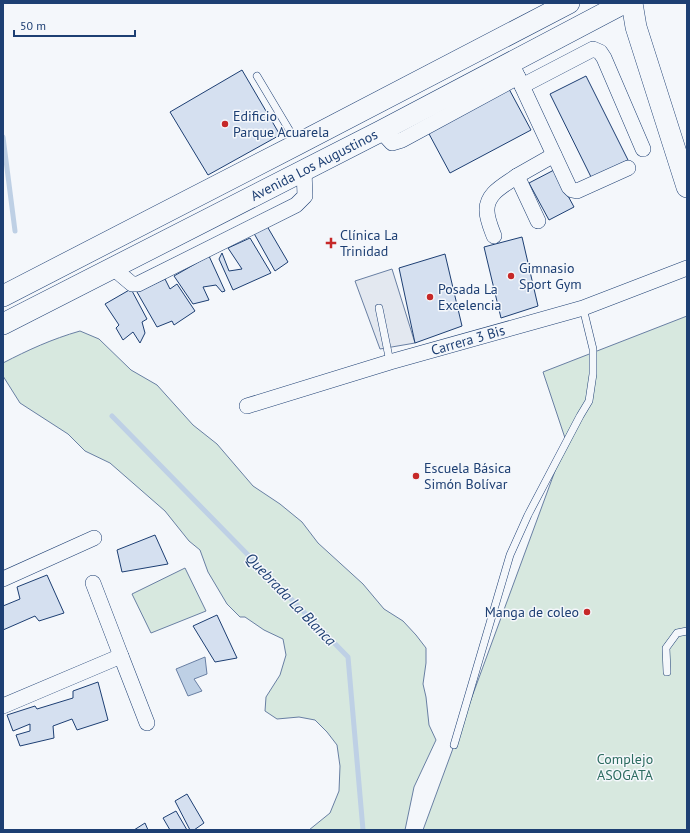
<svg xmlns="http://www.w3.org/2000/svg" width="690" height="833" viewBox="0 0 690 833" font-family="'PT Sans',sans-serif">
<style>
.green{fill:#d7e8df;stroke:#687fa3}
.parking{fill:#e3e8f0;stroke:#687fa3}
.water{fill:#bed0e5;stroke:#687fa3}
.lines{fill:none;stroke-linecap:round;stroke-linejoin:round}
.stream{stroke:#bed0e5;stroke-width:5}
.building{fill:#d5e0f0;stroke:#1d3f73}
.lane-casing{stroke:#1d3f73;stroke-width:8}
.street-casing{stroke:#1d3f73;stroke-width:16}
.secondary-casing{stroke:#1d3f73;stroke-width:22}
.lane{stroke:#f4f7fb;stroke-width:7}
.street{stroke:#f4f7fb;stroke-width:15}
.secondary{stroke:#f4f7fb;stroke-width:21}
.poi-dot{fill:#c62828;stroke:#f4f7fb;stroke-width:1.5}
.labels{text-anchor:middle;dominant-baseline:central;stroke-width:3;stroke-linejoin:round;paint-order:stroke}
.poi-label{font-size:14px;fill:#1d3f73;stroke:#f4f7fb;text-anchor:start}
.street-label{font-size:14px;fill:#1d3f73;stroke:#f4f7fb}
.park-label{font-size:14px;fill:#2c6c60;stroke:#f4f7fb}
.water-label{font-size:15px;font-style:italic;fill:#1d3f73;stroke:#f4f7fb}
</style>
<rect width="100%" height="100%" fill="#f4f7fb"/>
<g class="green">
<polygon points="687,316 687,830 423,830 566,441 543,372"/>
<path d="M80,331L99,339L131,370L157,385L193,425L217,444L253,486L280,504L302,522L318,543L363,584L384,609L403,621L416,635L426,648V663L423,684L426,697L429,725L436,740L414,787L405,830H309L330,813L339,791L340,766L337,745L327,732L315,720L299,717L277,719L265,711L266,697L280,675L286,655L283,639L264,630L245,617H240L227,604L208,572L200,550L189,541L165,511L110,463L85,451L68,434L20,403L3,376V363C28,350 52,339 80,331Z"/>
<polygon points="185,568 206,611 151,633 132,594"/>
</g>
<polygon class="parking" points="392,269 415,343 380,349 355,281"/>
<polygon class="water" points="205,657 207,674 194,679 202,691 188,696 176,669"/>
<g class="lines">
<g class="stream">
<polyline points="3,137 15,231"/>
<polyline points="112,416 348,657 363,830"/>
</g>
</g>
<g class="building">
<polygon points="242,70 280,135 208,175 170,112"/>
<polygon points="586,76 628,160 592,179 550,94"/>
<polygon points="509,89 531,130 450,173 428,132"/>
<polygon points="554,170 574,207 549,220 529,183"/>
<polygon points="264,221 288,262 275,271 251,228"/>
<polygon points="522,237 538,306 501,318 484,247"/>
<polygon points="250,238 271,273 233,290 219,259 222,253 229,271 242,269 228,248"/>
<polygon points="445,254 462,326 415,343 399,268"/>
<polygon points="209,256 225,291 222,292 216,285 203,287 209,300 193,304 174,276"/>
<polygon points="165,279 170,289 177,284 195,311 174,325 172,321 157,327 137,292"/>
<polygon points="131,289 147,319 142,322 145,333 140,343 133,332 123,340 116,328 119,325 105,304"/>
<polygon points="155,535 168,564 122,572 117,550"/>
<polygon points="47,575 64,613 39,621 35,616 3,630 3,606 20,599 17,587"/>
<polygon points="217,615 237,658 215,662 193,626"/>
<polygon points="98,682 108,720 77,730 72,719 53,726 54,738 20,746 16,735 30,731 30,724 13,731 7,715 35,706 37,709 73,698 73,691"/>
<polygon points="187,794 204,823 194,830 190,830 175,801"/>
<polygon points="176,811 187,830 170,830 163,818"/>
<polygon points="145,823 148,830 134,830"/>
</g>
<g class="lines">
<defs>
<g id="lane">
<polyline points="257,76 297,143"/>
<polyline points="379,308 390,362"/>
<polyline points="667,672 666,648 677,633 687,631"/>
<polyline points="454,745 510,555 528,515 580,416 589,401 593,374 593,349 583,308"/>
</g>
<g id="street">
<polyline points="511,62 522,86 593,49 600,52 604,58 643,149"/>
<polyline points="522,86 569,187 572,190 577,191 628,168"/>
<polyline points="381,131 392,143 402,140 518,77"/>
<polyline points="538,221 517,176 554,155"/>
<path d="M494,236C491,228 487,219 487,211C486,193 505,185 517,176"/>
<polyline points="113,268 132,284 138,284 296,205 305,196 304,170"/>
<polyline points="247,406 390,362 583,308 687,268"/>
<polyline points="3,579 94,538"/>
<polyline points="93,583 121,656"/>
<polyline points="3,706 121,656 147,723"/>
</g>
<g id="secondary">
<polyline points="632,3 636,27 687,187"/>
<polyline points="3,296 298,144 569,3"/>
<polyline points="3,324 381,131 624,3"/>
</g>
</defs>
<use href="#lane" class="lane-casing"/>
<use href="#street" class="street-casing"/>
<use href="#secondary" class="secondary-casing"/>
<use href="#lane" class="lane"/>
<use href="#street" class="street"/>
<use href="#secondary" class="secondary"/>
</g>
<g class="poi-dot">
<circle cx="225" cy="124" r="4"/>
<path d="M329 237h4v4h4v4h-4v4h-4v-4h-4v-4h4z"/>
<circle cx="511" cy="276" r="4"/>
<circle cx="430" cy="297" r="4"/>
<circle cx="416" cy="476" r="4"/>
<circle cx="587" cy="612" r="4"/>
</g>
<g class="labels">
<g class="poi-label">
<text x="233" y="116">Edificio<tspan x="233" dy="16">Parque Acuarela</tspan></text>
<text x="340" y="235">Clínica La<tspan x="340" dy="16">Trinidad</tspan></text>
<text x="519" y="268">Gimnasio<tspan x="519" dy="16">Sport Gym</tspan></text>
<text x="438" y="289">Posada La<tspan x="438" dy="16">Excelencia</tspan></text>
<text x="424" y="468">Escuela Básica<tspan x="424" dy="16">Simón Bolívar</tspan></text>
<text x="579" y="612" text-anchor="end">Manga de coleo</text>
</g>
<g class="street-label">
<text transform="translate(314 165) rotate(-27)">Avenida Los Augustinos</text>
<text transform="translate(468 340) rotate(-16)">Carrera 3 Bis</text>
</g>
<g class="park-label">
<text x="625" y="759">Complejo<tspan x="625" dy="16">ASOGATA</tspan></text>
</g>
<g class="water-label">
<text transform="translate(291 599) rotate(46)">Quebrada La Blanca</text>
</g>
</g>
<rect width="690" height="833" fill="none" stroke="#1d3f73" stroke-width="8"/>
<path d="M14 30v6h121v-6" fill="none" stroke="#1d3f73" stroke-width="2"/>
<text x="20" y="30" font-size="12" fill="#1d3f73" stroke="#f4f7fb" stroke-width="3" paint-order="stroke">50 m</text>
</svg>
